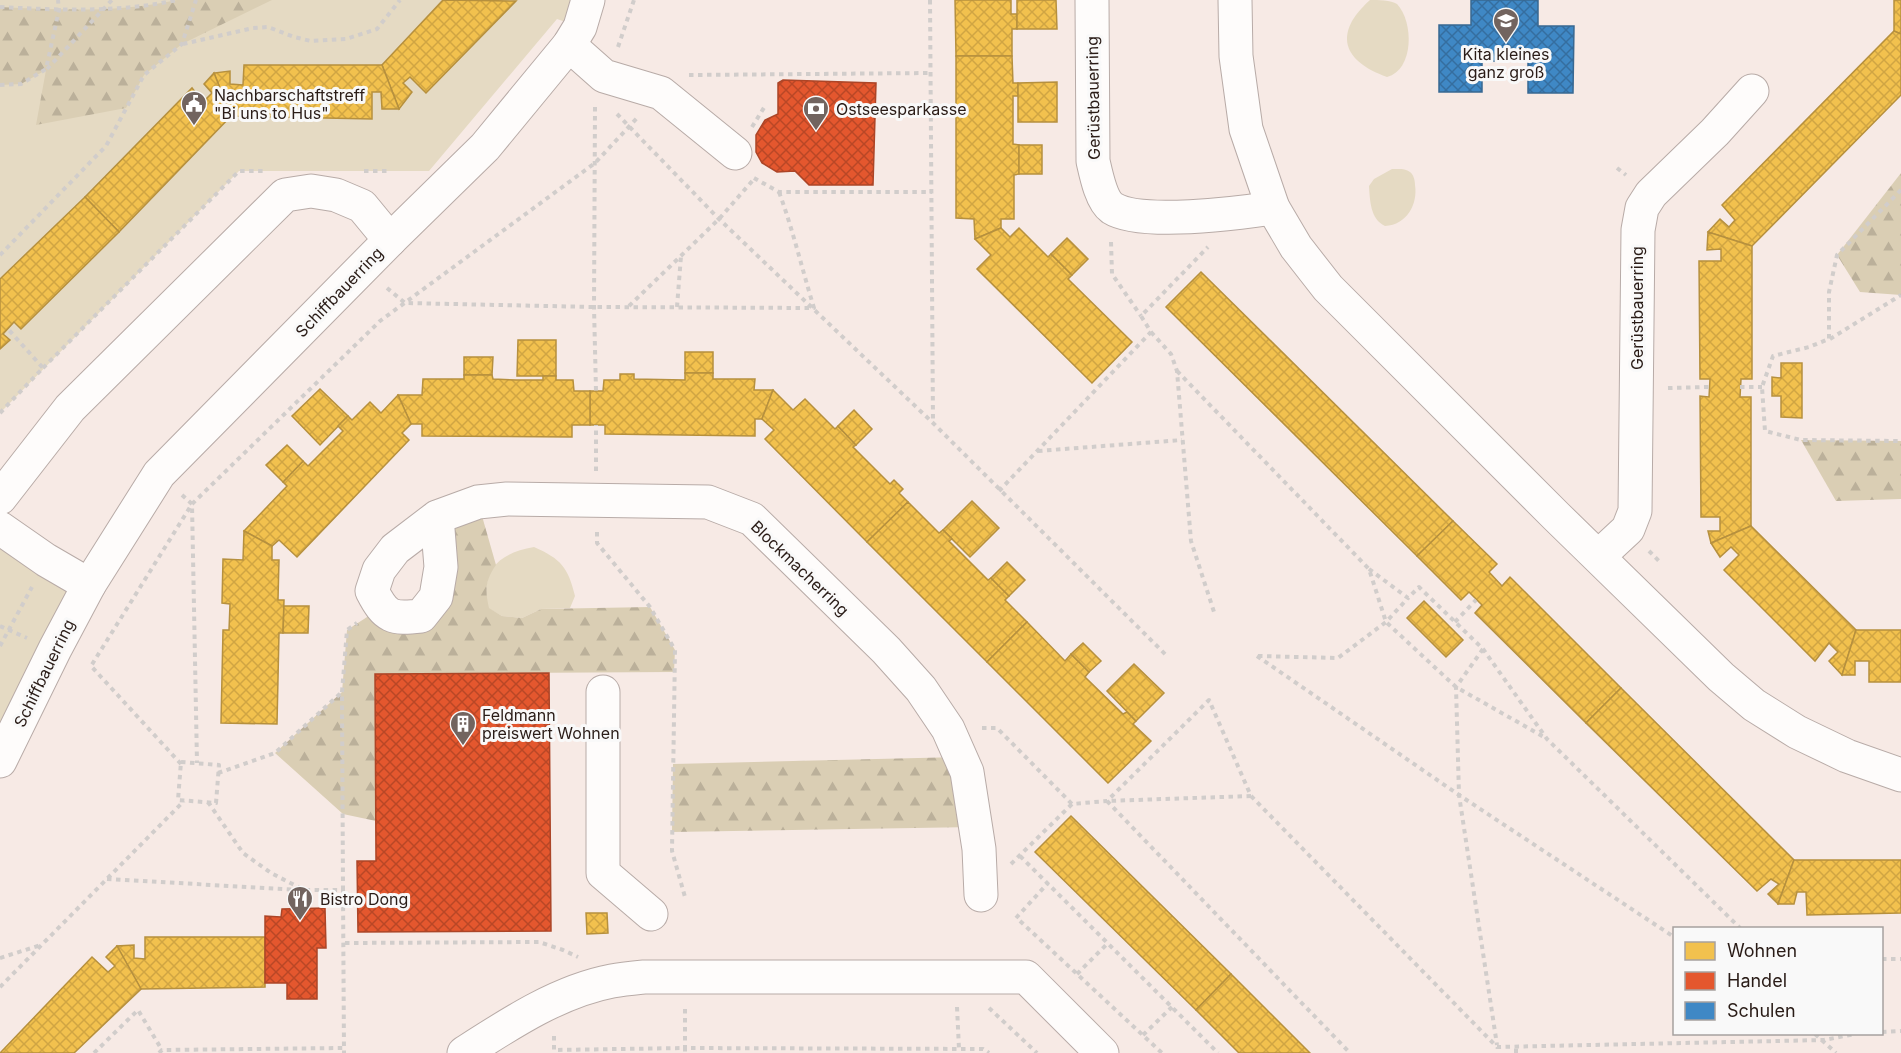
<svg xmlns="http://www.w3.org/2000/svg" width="1901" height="1053" viewBox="0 0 1901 1053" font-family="Inter,sans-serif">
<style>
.green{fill:#e5dac3}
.forest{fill:url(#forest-firs)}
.homes{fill:url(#homes-cross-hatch);stroke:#b6903e;stroke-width:1.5}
.shops{fill:url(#shops-cross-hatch);stroke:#ac4527;stroke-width:1.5}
.schools{fill:url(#schools-cross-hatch);stroke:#396891;stroke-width:1.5}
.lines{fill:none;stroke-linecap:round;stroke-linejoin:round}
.minor-casing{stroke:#b8aba7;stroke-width:35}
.path{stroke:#d1cdcb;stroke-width:4;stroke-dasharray:4.5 4.5;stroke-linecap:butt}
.minor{stroke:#fefcfb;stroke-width:33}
.labels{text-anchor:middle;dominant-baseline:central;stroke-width:6;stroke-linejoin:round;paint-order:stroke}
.poi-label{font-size:16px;fill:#2a1c17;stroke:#f9f9f9;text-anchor:start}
.street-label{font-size:16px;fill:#2a1c17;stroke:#f9f9f9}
</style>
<defs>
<pattern id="forest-firs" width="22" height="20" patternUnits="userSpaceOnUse" patternTransform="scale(1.5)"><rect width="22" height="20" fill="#daceb4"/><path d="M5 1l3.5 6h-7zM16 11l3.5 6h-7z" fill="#bbb09a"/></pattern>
<pattern id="homes-cross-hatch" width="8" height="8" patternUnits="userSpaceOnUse" patternTransform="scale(1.5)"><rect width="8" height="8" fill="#f2c14e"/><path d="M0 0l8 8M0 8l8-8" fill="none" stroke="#d0a543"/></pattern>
<pattern id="shops-cross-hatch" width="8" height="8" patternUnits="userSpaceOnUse" patternTransform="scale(1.5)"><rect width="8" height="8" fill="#e4572e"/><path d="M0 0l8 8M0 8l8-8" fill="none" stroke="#b94726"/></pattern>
<pattern id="schools-cross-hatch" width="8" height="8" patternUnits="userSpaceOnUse" patternTransform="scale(1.5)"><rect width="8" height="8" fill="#3f88c5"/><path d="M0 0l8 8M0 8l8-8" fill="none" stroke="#356e9f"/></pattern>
</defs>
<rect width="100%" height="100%" fill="#f7eae5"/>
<g class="green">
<polygon points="0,0 588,0 580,27 557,19 429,171 239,171 0,413"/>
<path d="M1370,0C1378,0 1391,0 1397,4C1414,22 1414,70 1387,77C1342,61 1333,33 1370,0Z"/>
<path d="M1392,169C1398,169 1405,168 1410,172C1414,175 1415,181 1415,185C1418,204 1407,225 1385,226C1370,219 1370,200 1369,186L1374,179Z"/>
<polygon points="0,528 89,585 0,761"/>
<path d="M534,547C561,559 568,567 575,596L570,608L541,609L522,618L502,616L488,608C480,570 499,553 534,547Z"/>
</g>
<g class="forest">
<path d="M177,0H272L182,44L144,75L126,108L36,125L46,70L21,84L0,85V7C59,10 118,13 177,0Z"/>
<polygon points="1901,173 1901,295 1860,292 1837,255"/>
<polygon points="1801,440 1901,441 1901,499 1836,501"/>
<path d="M478,502L496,565C485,581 485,590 489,608L502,616L522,618L541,609L650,607L675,650L674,672L375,674L376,821L343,814L275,753L342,692L347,630L381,608L421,616L437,517Z"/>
<polygon points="960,757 975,827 672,832 673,764"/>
</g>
<g class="homes">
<polygon points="443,0 516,1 426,93 410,77 403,83 412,92 399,109 382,65"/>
<polygon points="955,0 1011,0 1011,14 1017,14 1017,29 1012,29 1012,56 956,56"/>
<polygon points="1017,0 1056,0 1057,29 1017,29"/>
<polygon points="1894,0 1901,0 1901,34 1894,31"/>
<polygon points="1894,31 1901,34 1901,95 1752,246 1708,232 1720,219 1729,227 1735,220 1722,205"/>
<polygon points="956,56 1012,56 1013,83 1018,83 1018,96 1013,96 1013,144 1019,145 1019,174 1014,175 1014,219 1001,219 1001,228 975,239 974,219 956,218"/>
<polygon points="244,65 382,65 399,109 382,109 381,92 372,92 372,119 231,116 214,73 230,71 230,84 243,85"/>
<polygon points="214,73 231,116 119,232 85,197 192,88 203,102 212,93 204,84"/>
<polygon points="1057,82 1057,122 1018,122 1018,83"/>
<rect x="1019" y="145" width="23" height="29"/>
<polygon points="85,197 119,232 21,329 14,322 3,334 10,340 0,349 0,279"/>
<polygon points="1001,228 1010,237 1019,228 1048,257 1051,254 1072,275 1068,279 1132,342 1092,383 977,269 991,255 975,239"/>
<polygon points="1708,232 1752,246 1752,379 1741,379 1740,397 1751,397 1751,526 1711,543 1708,531 1720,531 1720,517 1701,517 1700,396 1709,397 1710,379 1700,379 1699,261 1721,261 1721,249 1707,250"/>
<polygon points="1067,238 1088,259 1072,275 1051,254"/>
<polygon points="1201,272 1453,521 1417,556 1166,307"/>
<polygon points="518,340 556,340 556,376 517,376"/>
<rect x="685" y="352" width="28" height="21"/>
<polygon points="464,357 493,357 492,375 464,375"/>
<polygon points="1781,363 1802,363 1802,418 1781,417 1781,396 1772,396 1772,377 1781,378"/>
<polygon points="685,373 713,373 713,379 755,379 754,390 773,390 762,419 755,419 755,436 605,434 605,425 590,425 590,391 603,391 604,380 620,380 620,374 634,374 634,379 685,380"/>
<polygon points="464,375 492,375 493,379 516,380 543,380 543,376 556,376 556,380 573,380 574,391 590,391 590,425 572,425 572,437 422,436 422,424 411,424 398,395 422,395 423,379 464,379"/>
<polygon points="320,389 348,416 320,445 292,416"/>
<polygon points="773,390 793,410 805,399 835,429 838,426 856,445 853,447 890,484 894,480 903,489 899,493 908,502 867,542 765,439 774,430 762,419"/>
<polygon points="398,395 411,424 402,433 409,440 297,557 279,540 272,546 244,531 287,486 283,482 303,461 308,466 343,431 338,426 348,416 352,420 370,402 381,413"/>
<polygon points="854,410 872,429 856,445 838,426"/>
<polygon points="287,445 303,461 283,482 266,465"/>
<polygon points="972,501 999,528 970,557 943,530"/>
<polygon points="908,502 939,533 943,530 952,539 949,541 988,580 991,578 1009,596 1005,600 1027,622 987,662 867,542"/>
<polygon points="1453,521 1497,564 1489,572 1502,586 1510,577 1621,688 1586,723 1475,613 1482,605 1469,592 1461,600 1417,556"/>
<polygon points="1751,526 1856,630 1842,675 1829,661 1838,652 1829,643 1815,661 1724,570 1739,555 1731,547 1720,557 1711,543"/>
<polygon points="244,531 272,546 272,560 279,560 278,600 284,600 283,633 279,633 277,724 221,723 223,630 229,630 230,604 222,603 223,559 243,560"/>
<polygon points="1007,562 1025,580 1009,596 991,578"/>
<polygon points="1424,601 1463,640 1446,657 1407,618"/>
<polygon points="284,606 309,606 308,633 283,633"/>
<polygon points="1027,622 1065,661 1071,654 1089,672 1085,677 1123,714 1127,712 1136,721 1133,724 1151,741 1108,783 987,662"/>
<polygon points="1856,630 1901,630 1901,682 1869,682 1869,661 1855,661 1855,675 1842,675"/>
<polygon points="1083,643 1101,661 1089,672 1071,654"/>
<polygon points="1134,664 1164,693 1136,721 1107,691"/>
<polygon points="1621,688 1794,860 1778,904 1768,894 1779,884 1771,879 1757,891 1586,723"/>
<polygon points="1071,816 1231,974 1196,1010 1035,852"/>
<polygon points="1794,860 1901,860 1901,913 1807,915 1806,892 1797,892 1794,904 1778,904"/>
<polygon points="586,913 607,913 608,933 587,934"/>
<polygon points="145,937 265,937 265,987 141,989 117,946 134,945 134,958 145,959"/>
<polygon points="117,946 141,989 74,1053 0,1053 92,957 108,972 115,966 106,957"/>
<polygon points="1231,974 1310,1053 1239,1053 1196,1010"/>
</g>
<g class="shops">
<polygon points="783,80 876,83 873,185 809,185 795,171 777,172 762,163 756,152 756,135 765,120 778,114 778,83"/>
<polygon points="549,673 551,931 358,932 357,861 376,861 375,674"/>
<polygon points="325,908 326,948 317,948 317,999 287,999 287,983 265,983 265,916 281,917 282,909"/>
</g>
<polygon class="schools" points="1471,0 1538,0 1538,26 1574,26 1573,93 1528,93 1528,61 1482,61 1482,92 1439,92 1439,25 1471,25"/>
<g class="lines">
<defs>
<g id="minor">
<path d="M1092,0L1093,161C1096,174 1101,200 1112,208C1140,226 1239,213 1273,208"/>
<polyline points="1235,0 1236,56 1246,129 1273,208 1296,247 1328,288 1556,516 1721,677 1754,705 1797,732 1847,756 1901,775"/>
<polyline points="569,45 604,76 661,93 735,153"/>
<polyline points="0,498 70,408 285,195 311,191 336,195 362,206 390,240"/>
<path d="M437,517L441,567L436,597L421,616C392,619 386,618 372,591L379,570L395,549L437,517L478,502L507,499L708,502L752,519L886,650L921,689L948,729L967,772L979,849L981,895"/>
<polyline points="0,528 46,560 89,585"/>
<polyline points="1599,556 1628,529 1635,511 1638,230 1642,208 1651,194 1715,132 1752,91"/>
<polyline points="603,692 603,873 651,914"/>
<polyline points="0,761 55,649 89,585 159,474 390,240 485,147 569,45 580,27 588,0"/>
<path d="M464,1053C509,1024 559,991 612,981C623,979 634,978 644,977H1026L1102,1053"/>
</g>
</defs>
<use href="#minor" class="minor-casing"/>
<g class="path">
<polyline points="930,0 933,422"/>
<path d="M0,7C59,10 118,13 177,0"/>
<polyline points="183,44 253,28 268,27 294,37 311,41 346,39 377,29 400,0"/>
<polyline points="618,47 634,0"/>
<polyline points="47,69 112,0"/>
<polyline points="689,75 930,73"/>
<polyline points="0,85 21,84 46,69 59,10 58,0"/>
<polyline points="595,107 594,307 596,391"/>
<polyline points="617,114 719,219 933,423 1168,657"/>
<polyline points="752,127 765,106"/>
<polyline points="1617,168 1626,175"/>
<polyline points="364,171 389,171"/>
<polyline points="754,178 779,192 932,192"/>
<polyline points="1901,190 1837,255 1829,292 1829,339 1809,347 1773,356 1762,387 1765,431 1801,440 1901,441"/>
<polyline points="1111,242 1112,274 1141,316"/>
<polyline points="0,255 106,146 144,75 182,44 196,0"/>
<path d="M387,288L405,303L594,307L814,308C802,269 793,230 779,192"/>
<polyline points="629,306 719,219 754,179"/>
<polyline points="677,307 681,256"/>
<polyline points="1151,332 1171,354 1177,371 1191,541 1215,615"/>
<polyline points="1830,339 1901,295"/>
<polyline points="43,368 239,171 263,171"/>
<polyline points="1177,371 1369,569 1386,622 1456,687 1544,737"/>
<polyline points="1740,387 1762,387"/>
<polyline points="1668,388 1709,387"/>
<polyline points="0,413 43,368 8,329"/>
<polyline points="1038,451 1182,440"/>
<polyline points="596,471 596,425"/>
<polyline points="999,491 1151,332 1141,316 1208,247"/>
<polyline points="182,495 192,504 197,763"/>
<polyline points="597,532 597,543 650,607 675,650 672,851 685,897"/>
<polyline points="1649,551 1661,563"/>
<polyline points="1369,569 1408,598 1419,587 1483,649 1547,739 1740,928"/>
<polyline points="1455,622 1476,600"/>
<polyline points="0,626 27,638"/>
<polyline points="0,646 32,587"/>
<polyline points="1483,649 1456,687 1459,795 1497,1045"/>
<polyline points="1257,656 1459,795 1674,937"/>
<polyline points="1258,656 1338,658 1386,622 1408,598"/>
<polyline points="982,728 997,728 1072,804"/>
<polygon points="181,762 219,765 216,803 178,800"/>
<polyline points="181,764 91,666 192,504 380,321 595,163 638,117"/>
<polyline points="218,773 275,753 342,692"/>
<polyline points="1251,796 1107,801 1350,1053"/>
<polyline points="208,802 243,853 271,873 304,890 343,890 344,1053"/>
<polyline points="1020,856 1218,1053"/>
<polyline points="1011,864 1072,804 1107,801 1209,700 1251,796 1497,1047 1824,1040 1855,1034"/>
<polyline points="107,879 300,890"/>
<polyline points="343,890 342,692 347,630 357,623"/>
<polyline points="1016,918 1048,883"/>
<polyline points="1020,921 1162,1053"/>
<polyline points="345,943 539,942 563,950 578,957"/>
<polyline points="0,958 41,945"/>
<polyline points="1882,959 1901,959"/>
<polyline points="1077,974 1108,943"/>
<polyline points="0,987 184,801"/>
<polyline points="957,1007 959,1049"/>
<polyline points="989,1008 1037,1053"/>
<polyline points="685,1009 685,1048 983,1049 989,1053"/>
<polyline points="1882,1032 1901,1031"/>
<polyline points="1815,1034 1836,1053"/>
<polyline points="1143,1035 1172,1007"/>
<polyline points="554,1036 554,1050 685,1048 685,1053"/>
<polyline points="94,1053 138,1010 162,1050"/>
<polyline points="159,1053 162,1050 344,1048"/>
<polyline points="1516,1053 1516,1046"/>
</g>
<use href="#minor" class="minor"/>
</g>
<defs>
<symbol id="school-pin" viewBox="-11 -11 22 30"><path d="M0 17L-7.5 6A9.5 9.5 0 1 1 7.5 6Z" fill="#72645f" stroke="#f9f9f9"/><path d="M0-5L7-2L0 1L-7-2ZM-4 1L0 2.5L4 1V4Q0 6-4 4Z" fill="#fff"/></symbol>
<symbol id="civic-pin" viewBox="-11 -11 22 30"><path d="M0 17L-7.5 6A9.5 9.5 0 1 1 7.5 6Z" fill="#72645f" stroke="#f9f9f9"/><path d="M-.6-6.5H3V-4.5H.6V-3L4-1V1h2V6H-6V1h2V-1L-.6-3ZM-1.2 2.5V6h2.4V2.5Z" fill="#fff"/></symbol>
<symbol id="bank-pin" viewBox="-11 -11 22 30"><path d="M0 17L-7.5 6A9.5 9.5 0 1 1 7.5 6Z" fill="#72645f" stroke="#f9f9f9"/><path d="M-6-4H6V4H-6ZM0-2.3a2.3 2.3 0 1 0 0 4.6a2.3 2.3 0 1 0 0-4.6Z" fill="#fff"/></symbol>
<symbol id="building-pin" viewBox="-11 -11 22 30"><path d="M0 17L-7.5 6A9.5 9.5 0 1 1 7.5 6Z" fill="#72645f" stroke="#f9f9f9"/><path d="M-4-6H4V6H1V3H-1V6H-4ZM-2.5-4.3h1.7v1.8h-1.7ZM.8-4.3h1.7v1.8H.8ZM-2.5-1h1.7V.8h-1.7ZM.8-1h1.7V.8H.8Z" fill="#fff"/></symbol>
<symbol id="restaurant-pin" viewBox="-11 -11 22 30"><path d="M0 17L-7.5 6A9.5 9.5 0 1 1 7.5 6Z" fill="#72645f" stroke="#f9f9f9"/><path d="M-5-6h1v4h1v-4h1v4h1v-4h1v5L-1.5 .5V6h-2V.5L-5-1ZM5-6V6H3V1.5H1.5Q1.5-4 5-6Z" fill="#fff"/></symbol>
</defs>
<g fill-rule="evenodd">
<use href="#school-pin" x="1491" y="6" width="30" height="40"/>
<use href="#civic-pin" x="179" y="89" width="30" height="40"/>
<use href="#bank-pin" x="801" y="94" width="30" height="40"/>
<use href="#building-pin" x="448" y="709" width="30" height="40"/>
<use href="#restaurant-pin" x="285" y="884" width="30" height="40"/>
</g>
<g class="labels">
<g class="poi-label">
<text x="1506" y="54" text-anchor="middle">Kita kleines<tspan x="1506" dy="18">ganz groß</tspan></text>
<text x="214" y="95">Nachbarschaftstreff<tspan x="214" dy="18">"Bi uns to Hus"</tspan></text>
<text x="836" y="109">Ostseesparkasse</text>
<text x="482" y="715">Feldmann<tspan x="482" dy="18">preiswert Wohnen</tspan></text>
<text x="320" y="899">Bistro Dong</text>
</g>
<g class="street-label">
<text transform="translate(1093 98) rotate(-91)">Gerüstbauerring</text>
<text transform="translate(339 292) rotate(-46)">Schiffbauerring</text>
<text transform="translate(1637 308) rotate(-90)">Gerüstbauerring</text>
<text transform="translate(800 568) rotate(44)">Blockmacherring</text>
<text transform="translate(44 673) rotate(-64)">Schiffbauerring</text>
</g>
</g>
<rect x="1673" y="927" width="210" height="108" fill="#f9f9f9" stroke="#a6a19f" stroke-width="1.5"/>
<rect x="1685" y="942" width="30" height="18" fill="#f2c14e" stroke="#a6a19f" stroke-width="1.5"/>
<text x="1727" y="957" font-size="18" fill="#2a1c17">Wohnen</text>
<rect x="1685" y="972" width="30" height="18" fill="#e4572e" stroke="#a6a19f" stroke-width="1.5"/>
<text x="1727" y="987" font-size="18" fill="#2a1c17">Handel</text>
<rect x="1685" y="1002" width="30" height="18" fill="#3f88c5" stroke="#a6a19f" stroke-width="1.5"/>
<text x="1727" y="1017" font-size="18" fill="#2a1c17">Schulen</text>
</svg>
